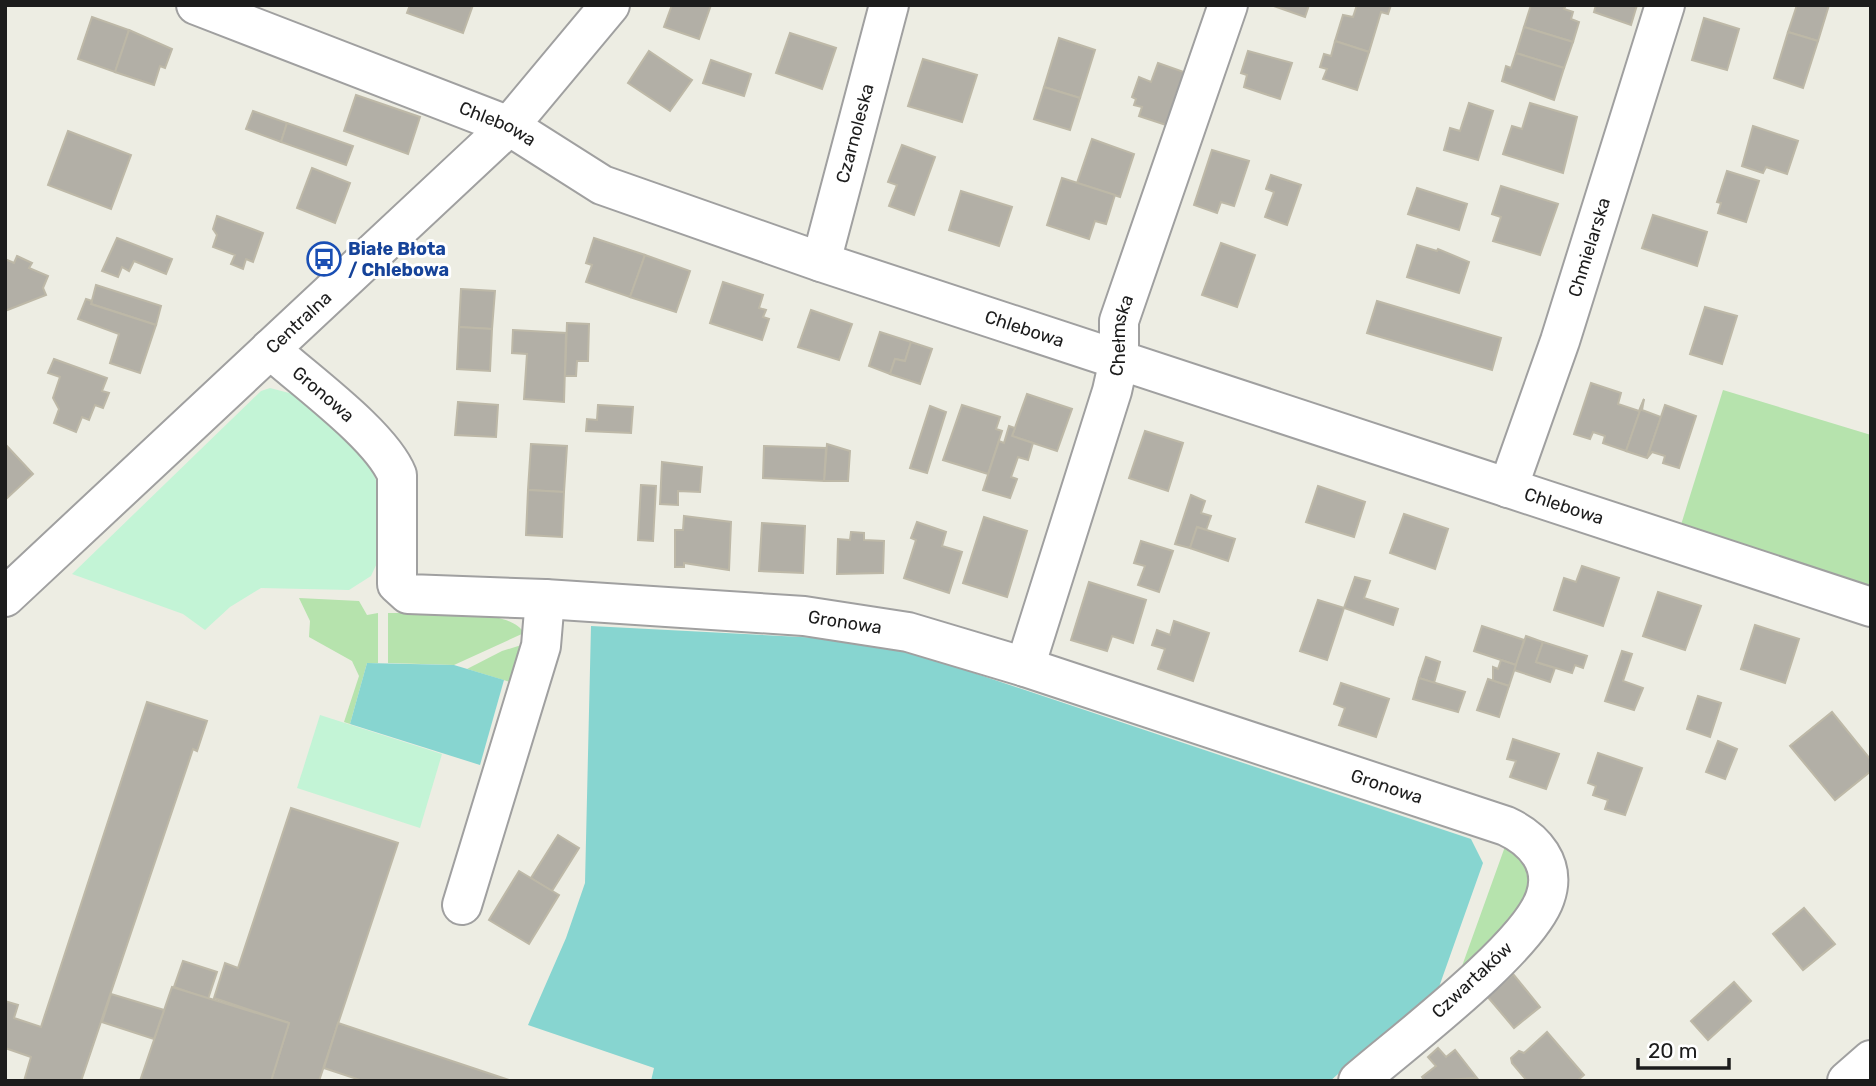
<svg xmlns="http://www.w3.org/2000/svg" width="1876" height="1086" viewBox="0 0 1876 1086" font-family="Rubik,sans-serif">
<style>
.grass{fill:#b6e3ad}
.park{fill:#c3f4d6}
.pitch{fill:#87d5d0}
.building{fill:#b2afa6;stroke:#bdb8a7;stroke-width:2}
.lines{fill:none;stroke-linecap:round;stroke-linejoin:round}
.minor-casing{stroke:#a0a0a0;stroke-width:42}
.minor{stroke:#fff;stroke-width:38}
.labels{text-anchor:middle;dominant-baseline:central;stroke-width:6;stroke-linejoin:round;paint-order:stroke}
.street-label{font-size:18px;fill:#1c1c1c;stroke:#fff}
.transit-label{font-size:18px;font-weight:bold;fill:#164399;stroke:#fff;text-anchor:start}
</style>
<rect width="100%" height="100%" fill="#edede3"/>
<g class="grass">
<polygon points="1723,390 1871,435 1871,589 1680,528"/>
<polygon points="299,598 359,601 367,615 378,613 378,663 367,663 350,724 344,722 359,676 352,661 309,637 310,621"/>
<path d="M388,613C419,614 508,605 524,633L454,665L388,663Z"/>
<polygon points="528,643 517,684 467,669 502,651"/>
<path d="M1507,841C1524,855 1534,877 1528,899C1525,911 1469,966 1457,980Z"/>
</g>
<g class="park">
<polygon points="270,388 293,394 326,419 366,457 382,494 378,561 371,576 349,590 261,588 230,607 205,630 183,614 72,574 261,391"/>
<polygon points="320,715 442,754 420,828 297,788"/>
</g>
<g class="pitch">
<polygon points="591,626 878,641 1471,839 1483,863 1439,987 1330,1081 651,1081 654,1068 528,1025 566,938 585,883"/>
<polygon points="367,663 454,665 504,680 480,765 350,724"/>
</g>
<g class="building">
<polygon points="410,5 473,5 463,33 407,13"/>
<polygon points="672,5 711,5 699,39 664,27"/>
<polygon points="1271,5 1309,5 1305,17"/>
<polygon points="1357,5 1391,5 1388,14 1381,12 1369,52 1335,41 1343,15 1353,17"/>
<polygon points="1531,5 1566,5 1564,9 1573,12 1571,19 1579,22 1573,42 1524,27"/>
<polygon points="1596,5 1637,5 1631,25 1594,12"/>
<polygon points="1797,5 1829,5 1818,41 1788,32"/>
<polygon points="92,17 129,30 115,72 78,59"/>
<polygon points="1704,18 1739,29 1727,70 1692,60"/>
<polygon points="1524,27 1573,42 1564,68 1516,53"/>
<polygon points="129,30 172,49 165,68 160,66 154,85 115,72"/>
<polygon points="1788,32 1818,41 1803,88 1774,78"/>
<polygon points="790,33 836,48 822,89 776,73"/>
<polygon points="1059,38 1095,50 1080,98 1044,87"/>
<polygon points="1335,41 1369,52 1357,90 1323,79 1327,69 1320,67 1324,54 1331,56"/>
<polygon points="649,51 692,80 670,111 628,83"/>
<polygon points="1248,51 1292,63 1280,99 1244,87 1247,75 1241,73"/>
<polygon points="1516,53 1564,68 1554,100 1502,81 1506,66 1511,68"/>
<polygon points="923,59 977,75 962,122 908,106"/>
<polygon points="711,60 751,74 744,96 703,83"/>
<polygon points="1158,63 1184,72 1166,125 1139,116 1142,107 1134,105 1136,99 1132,97 1139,77 1151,82"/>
<polygon points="1044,87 1080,98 1070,130 1034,119"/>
<polygon points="356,95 420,117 408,154 344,131"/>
<polygon points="1469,103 1493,111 1478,160 1444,150 1450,128 1460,131"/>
<polygon points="1530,103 1577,117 1563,173 1503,154 1512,126 1522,129"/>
<polygon points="253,111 287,123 281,142 246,129"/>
<polygon points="287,123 353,146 346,165 281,142"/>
<polygon points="1753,126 1798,141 1787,174 1766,167 1763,173 1742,166"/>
<polygon points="68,131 131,155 111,209 48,185"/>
<polygon points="1092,139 1134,154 1120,197 1077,183"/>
<polygon points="902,145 935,157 914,215 889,206 897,185 888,182"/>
<polygon points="1212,150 1249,161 1234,206 1221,202 1217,213 1194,205"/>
<polygon points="312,168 350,183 335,223 297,208"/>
<polygon points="1727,171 1759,181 1746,222 1718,213 1721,203 1717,202"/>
<polygon points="1271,175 1301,185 1287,225 1265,217 1274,192 1266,189"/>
<polygon points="1062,178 1115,195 1106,224 1095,221 1089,239 1047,225"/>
<polygon points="1501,186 1558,204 1540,255 1493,241 1501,217 1492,214"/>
<polygon points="1417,188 1467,204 1459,230 1408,214"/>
<polygon points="961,191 1012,207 999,246 949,230"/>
<polygon points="1653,215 1707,232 1697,266 1642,248"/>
<polygon points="217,216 263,233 253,262 246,259 243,269 231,264 235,255 213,247 217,235 213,229"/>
<polygon points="117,238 172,259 166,274 134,261 129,271 122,267 118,277 102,271"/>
<polygon points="594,238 645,255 630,297 586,282 592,265 586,263"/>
<polygon points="1221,243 1255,255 1237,307 1202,295"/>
<polygon points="1417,245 1437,251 1438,249 1469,262 1459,293 1407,277"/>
<polygon points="645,255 690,271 676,312 630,297"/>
<polygon points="17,256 32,263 29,268 48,276 43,288 46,295 5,311 5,259 14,263"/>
<polygon points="723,282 763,295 759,308 766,310 763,317 769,319 762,340 710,323"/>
<polygon points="96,285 161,306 156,325 91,304"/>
<polygon points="461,289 495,291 492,329 459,327"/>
<polygon points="86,299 92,301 91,304 156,325 140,373 110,363 119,334 78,319"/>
<polygon points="1377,301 1501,338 1492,370 1367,333"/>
<polygon points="1705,307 1737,316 1722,364 1690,354"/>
<polygon points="811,310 852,324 839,360 798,347"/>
<polygon points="567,323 589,324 588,361 577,361 576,376 565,376"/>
<polygon points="459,327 492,329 490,371 457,369"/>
<polygon points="513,330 566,333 564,402 524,399 527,354 512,353"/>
<polygon points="880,332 911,342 905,361 895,359 890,374 869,366"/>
<polygon points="911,342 932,349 920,384 890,374 895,359 905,361"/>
<polygon points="54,359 107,378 102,391 109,393 103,408 95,405 89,420 82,417 76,432 54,423 59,409 53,398 60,377 48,373"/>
<polygon points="1591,383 1621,393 1618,404 1639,411 1644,399 1626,451 1603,443 1605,436 1593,432 1590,439 1574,434"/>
<polygon points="1027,394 1072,409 1057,451 1012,436"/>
<polygon points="1644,399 1642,410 1661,417 1647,458 1626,451"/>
<polygon points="458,402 498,405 496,437 455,435"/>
<polygon points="598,405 633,407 631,433 586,431 587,419 597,420"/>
<polygon points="962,405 1000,417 996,429 1002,431 988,474 943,460"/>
<polygon points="1665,405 1696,416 1679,468 1663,463 1665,456 1652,452 1647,458"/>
<polygon points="930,406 946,412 927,473 910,468"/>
<polygon points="1009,426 1015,428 1012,436 1033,443 1028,460 1018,457 1011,477 1017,479 1010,498 983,490 999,441 1004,443"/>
<polygon points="1145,431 1183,443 1168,491 1129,478"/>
<polygon points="5,444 33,474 5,500"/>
<polygon points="531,444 567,446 564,492 528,490"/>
<polygon points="827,444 850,451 848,481 824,481"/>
<polygon points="764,446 826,448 824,481 763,478"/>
<polygon points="662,462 702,467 700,492 678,491 678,505 660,504"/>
<polygon points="641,485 656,486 653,541 638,540"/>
<polygon points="1318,486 1365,502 1354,537 1306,522"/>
<polygon points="528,490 564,492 562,537 526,535"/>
<polygon points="1191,495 1205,501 1201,513 1211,516 1206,530 1197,527 1190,548 1175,544"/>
<polygon points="1404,514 1448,529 1435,569 1390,553"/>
<polygon points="684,516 731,522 729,570 684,563 684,567 675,567 675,530 683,530"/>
<polygon points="984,517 1027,531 1007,597 963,583"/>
<polygon points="917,522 946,532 942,546 962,552 949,593 904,578 916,540 911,538"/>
<polygon points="762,523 805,526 803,573 759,571"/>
<polygon points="1197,527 1235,539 1228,561 1190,548"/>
<polygon points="851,532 864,533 864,540 884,541 883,573 837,574 838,539 850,540"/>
<polygon points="1141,541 1173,551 1159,592 1138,585 1145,566 1134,563"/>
<polygon points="1582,566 1619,578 1603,626 1554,610 1564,578 1576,582"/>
<polygon points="1355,577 1370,581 1364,598 1398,609 1393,625 1344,608"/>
<polygon points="1089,582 1146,600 1133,643 1112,636 1107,651 1071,640"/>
<polygon points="1658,592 1701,606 1685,650 1643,636"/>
<polygon points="1318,600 1344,608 1327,660 1300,651"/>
<polygon points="1174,621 1209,633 1193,681 1158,669 1165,649 1152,645 1157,630 1170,635"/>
<polygon points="1755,625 1799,639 1785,683 1741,669"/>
<polygon points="1482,626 1524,640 1516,665 1474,651"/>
<polygon points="1526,636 1543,642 1536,662 1555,668 1550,682 1514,670"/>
<polygon points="1543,642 1587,656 1583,668 1575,665 1572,673 1536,662"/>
<polygon points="1622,651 1632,654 1623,681 1643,688 1634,710 1605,701"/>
<polygon points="1426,657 1440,662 1434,683 1419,678"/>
<polygon points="1501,660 1516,665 1509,686 1493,681 1493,667 1498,669"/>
<polygon points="1419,678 1465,692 1458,712 1413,699"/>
<polygon points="1488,679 1509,686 1499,717 1477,710"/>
<polygon points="1341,683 1389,699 1376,737 1339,725 1345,708 1334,704"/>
<polygon points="1698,696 1721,703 1710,737 1687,729"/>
<polygon points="147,702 207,721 197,751 193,749 81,1081 24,1081 31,1057 5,1048 5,1001 18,1005 14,1018 41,1027"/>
<polygon points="1832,712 1871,760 1871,771 1835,800 1790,746"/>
<polygon points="1513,739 1559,754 1546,789 1510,777 1516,761 1507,759"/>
<polygon points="1718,741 1737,749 1725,779 1706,772"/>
<polygon points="1598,753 1642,768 1625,815 1605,809 1608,800 1593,795 1596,786 1588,783"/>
<polygon points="291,808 398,843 319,1081 271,1081 289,1023 214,998 225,963 238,968"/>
<polygon points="558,835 579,848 552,891 531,878"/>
<polygon points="519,871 559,895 529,944 489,920"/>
<polygon points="1804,908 1835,944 1803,970 1773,934"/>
<polygon points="183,961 217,972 208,999 174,987"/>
<polygon points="1513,974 1540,1007 1514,1028 1487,996"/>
<polygon points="1734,982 1751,1001 1708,1040 1691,1021"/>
<polygon points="172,987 289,1023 271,1081 140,1081"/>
<polygon points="111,994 164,1010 154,1039 102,1022"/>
<polygon points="338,1023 512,1081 363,1081 324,1068"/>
<polygon points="1547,1032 1584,1075 1577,1081 1527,1081 1512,1063 1511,1058 1519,1051 1524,1053"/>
<polygon points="1438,1048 1446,1057 1455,1050 1477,1078 1425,1081 1422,1077 1436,1066 1428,1057"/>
</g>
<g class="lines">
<defs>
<g id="minor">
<path id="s1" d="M196,5L509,126L602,185L821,262L1871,607"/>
<path id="s2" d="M821,262L889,5"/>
<path id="s3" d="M270,349C304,380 381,435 397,475V584L408,594L545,599L804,616L908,632L1025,667L1506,826C1534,839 1557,864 1545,898C1528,948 1402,1043 1358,1081"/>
<path id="s4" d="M1508,488L1560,341L1665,5"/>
<path id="s5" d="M5,597L509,126L610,5"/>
<path id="s6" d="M1025,667L1112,391L1119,360V321L1228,5"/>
<polyline points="462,905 541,646 545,599"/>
<polyline points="1847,1081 1871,1060"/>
</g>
</defs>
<use href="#minor" class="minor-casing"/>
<use href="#minor" class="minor"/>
</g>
<defs>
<symbol id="bus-ring" viewBox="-11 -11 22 22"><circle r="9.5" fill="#fff" stroke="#1a4fb4" stroke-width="1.5"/><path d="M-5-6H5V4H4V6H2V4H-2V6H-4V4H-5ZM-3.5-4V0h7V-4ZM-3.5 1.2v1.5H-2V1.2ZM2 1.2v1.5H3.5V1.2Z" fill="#1a4fb4"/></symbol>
</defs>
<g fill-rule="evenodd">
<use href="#bus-ring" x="305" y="240" width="38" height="38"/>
</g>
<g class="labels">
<g class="street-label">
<text stroke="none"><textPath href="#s1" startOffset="324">Chlebowa</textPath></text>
<text stroke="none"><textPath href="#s2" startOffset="133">Czarnoleska</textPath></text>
<text stroke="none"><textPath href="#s4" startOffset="254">Chmielarska</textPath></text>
<text stroke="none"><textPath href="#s5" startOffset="402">Centralna</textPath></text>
<text stroke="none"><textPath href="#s1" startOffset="892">Chlebowa</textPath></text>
<text stroke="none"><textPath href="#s6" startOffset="346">Chełmska</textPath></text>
<text stroke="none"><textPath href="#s3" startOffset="70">Gronowa</textPath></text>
<text stroke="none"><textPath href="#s1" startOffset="1460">Chlebowa</textPath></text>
<text stroke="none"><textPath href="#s3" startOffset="742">Gronowa</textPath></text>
<text stroke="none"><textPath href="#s3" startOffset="1309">Gronowa</textPath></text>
<text transform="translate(1472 980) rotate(-43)">Czwartaków</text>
</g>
<g class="transit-label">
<text x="348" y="249">Białe Błota<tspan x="348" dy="21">/ Chlebowa</tspan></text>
</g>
</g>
<rect width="1876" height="1086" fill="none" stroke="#1c1c1c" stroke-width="14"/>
<path d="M1638 1058v10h91v-10" fill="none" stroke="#1c1c1c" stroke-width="3.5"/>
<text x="1648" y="1058" font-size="21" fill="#1c1c1c" stroke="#ffffff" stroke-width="5" paint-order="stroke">20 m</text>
</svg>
